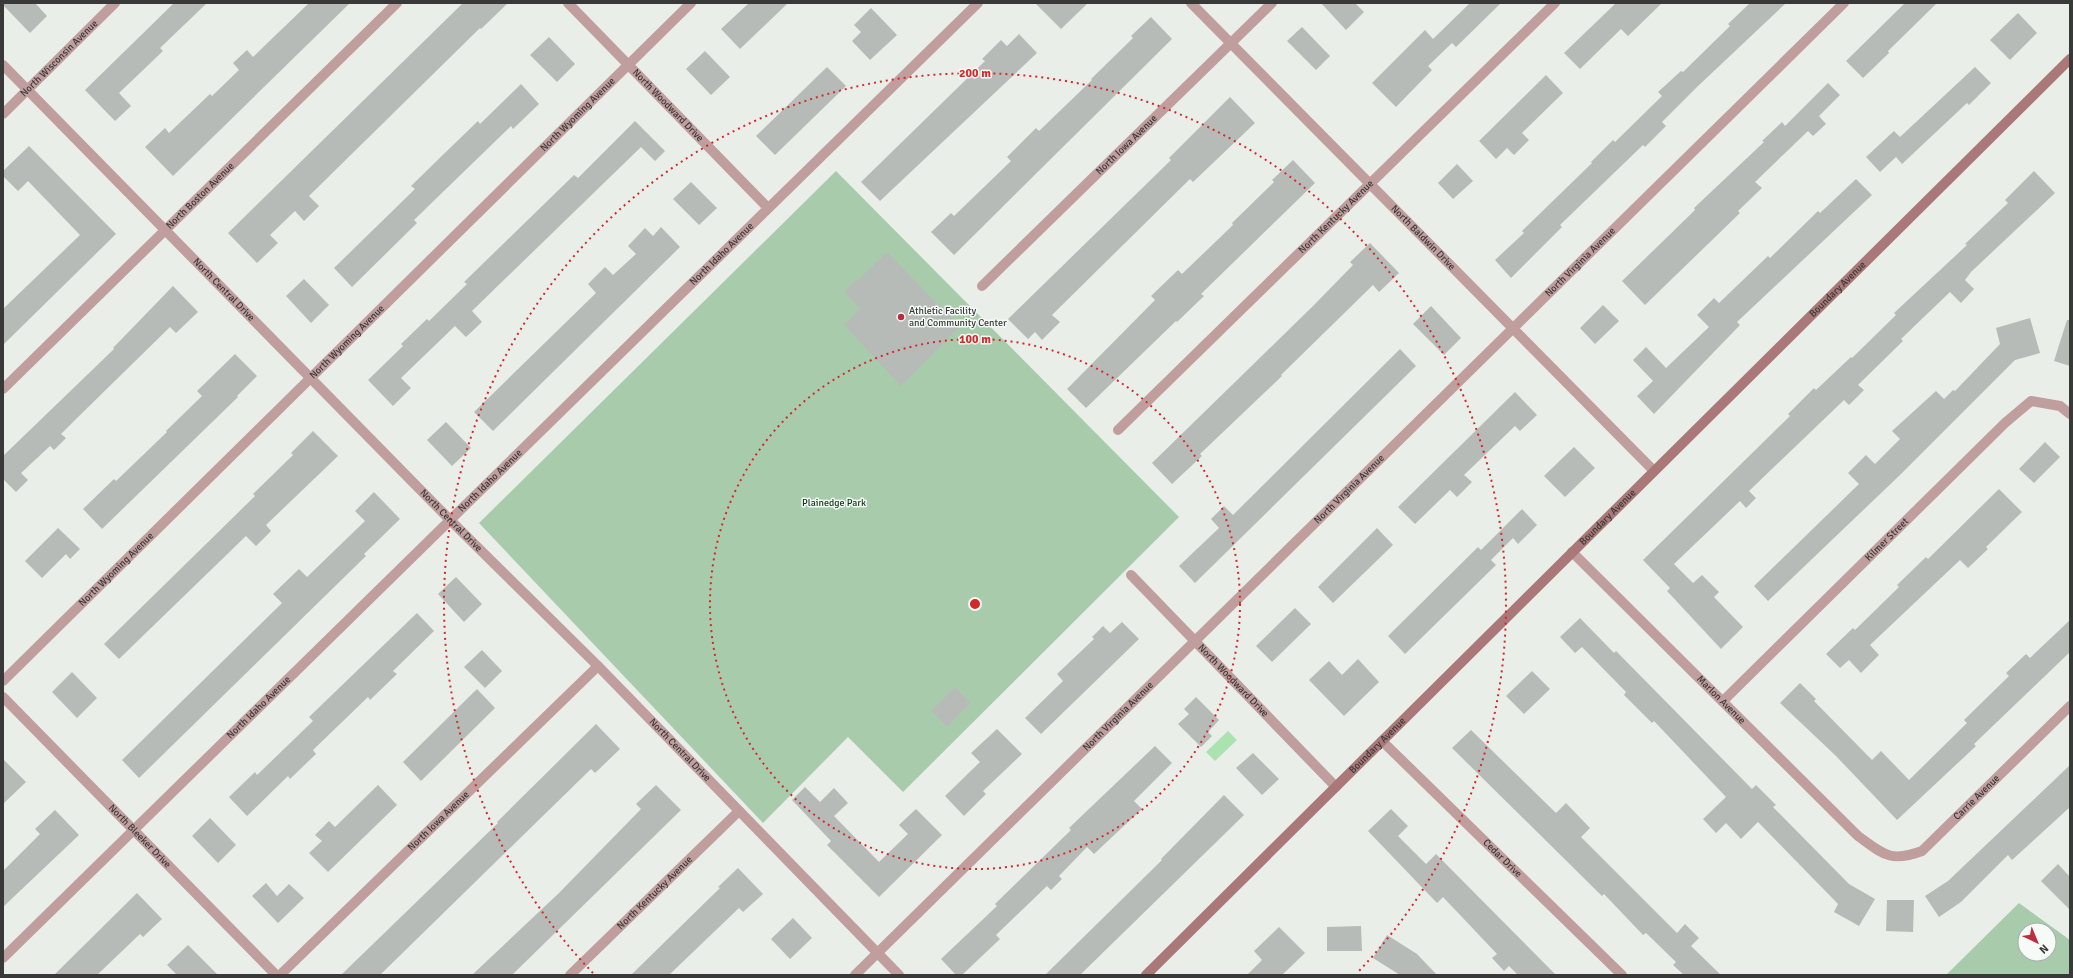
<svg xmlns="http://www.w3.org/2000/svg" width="2073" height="978" viewBox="0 0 2073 978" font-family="Signika,sans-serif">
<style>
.green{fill:#a8ccab;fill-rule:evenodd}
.water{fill:#aae3af}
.building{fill:#b7bbb7}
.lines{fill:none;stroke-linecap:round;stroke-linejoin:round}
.minor{stroke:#c19e9e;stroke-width:10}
.secondary{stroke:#aa7878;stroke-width:10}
.ring{fill:none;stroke:#d62828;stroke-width:2;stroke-dasharray:2 4}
.poi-dot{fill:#bd2c3f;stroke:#f6fbf7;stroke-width:1.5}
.labels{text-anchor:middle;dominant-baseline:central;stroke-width:3;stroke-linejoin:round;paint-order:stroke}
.street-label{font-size:10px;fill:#383938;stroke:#f6fbf7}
.poi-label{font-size:10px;fill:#383938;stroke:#f6fbf7;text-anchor:start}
.park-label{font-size:10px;fill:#0e3716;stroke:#f6fbf7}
.centre{fill:#d62828;stroke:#f6fbf7;stroke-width:2}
.ring-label{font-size:12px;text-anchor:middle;font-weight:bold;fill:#d62828;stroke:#f6fbf7;stroke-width:3;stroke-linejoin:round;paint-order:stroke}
</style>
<rect width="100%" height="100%" fill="#e9eee9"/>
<g class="green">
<polygon points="836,171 1179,517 903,792 848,737 763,823 479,523"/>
<path d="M2019,903L2070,940V975H1946ZM2025,930H2049V954H2025Z"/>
</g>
<polygon class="water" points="1228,731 1237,740 1215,761 1206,752"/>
<g class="building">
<polygon points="3,3 35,3 47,16 30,33 3,5"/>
<polygon points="174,3 207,3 160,48 163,51 119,93 131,106 115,121 85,90"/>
<polygon points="309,3 350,3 173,176 145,147 165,128 169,133 210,94 212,96 239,70 233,63 247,50 253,57"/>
<polygon points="463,3 508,3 481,29 480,28 309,196 319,206 304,221 295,211 270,235 278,243 257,263 228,233"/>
<polygon points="749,3 788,3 740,49 721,29"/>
<polygon points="1035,3 1088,3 1061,29"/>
<polygon points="1321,3 1355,3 1364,12 1346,30"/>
<polygon points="1470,3 1501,3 1456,47 1452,43 1428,66 1432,70 1396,107 1372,83 1425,30 1433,39"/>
<polygon points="1616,3 1662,3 1628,36 1621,29 1580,69 1564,53"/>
<polygon points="1750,3 1786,3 1697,87 1662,122 1666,126 1645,147 1643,145 1560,225 1562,227 1511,278 1495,260 1524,233 1522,231 1592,163 1591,162 1613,140 1615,142 1662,96 1658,92 1681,71 1683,72 1730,26 1728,24"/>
<polygon points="1905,3 1937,3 1888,51 1889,53 1863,78 1846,61"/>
<polygon points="871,8 897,35 870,60 852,41 861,32 854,25"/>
<polygon points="2018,13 2037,33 2010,60 1990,40"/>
<polygon points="1151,17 1172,39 954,255 931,232 951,213 954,216 1011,161 1007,157 1036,128 1039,131 1092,80 1091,79 1133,38 1131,36"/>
<polygon points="1302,27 1330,56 1316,70 1287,41"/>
<polygon points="1019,34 1037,53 880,201 861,182 985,61 982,59 1001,40 1007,46"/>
<polygon points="549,37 575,64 557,82 530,55"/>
<polygon points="705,51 730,77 711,95 686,69"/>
<polygon points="827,67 846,86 775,155 756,136"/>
<polygon points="1975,67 1991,83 1969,105 1967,103 1902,164 1896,157 1880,172 1866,157 1894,131 1900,137"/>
<polygon points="1546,75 1563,93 1522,133 1529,140 1514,155 1507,148 1496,159 1479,141"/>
<polygon points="1828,83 1840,95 1819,116 1826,124 1813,136 1808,131 1755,182 1762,188 1738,211 1740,213 1645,305 1622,281 1695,210 1694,208 1764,142 1762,141 1782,122 1785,126"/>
<polygon points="521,84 539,104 513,129 511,126 414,220 417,223 352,287 334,268 415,189 411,186 451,147 478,121 480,124"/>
<polygon points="1230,97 1255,123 1193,182 1190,179 1052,315 1060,322 1042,340 1035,332 1028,339 1008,319 1171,160 1169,158"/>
<polygon points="635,121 665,151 655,161 641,147 472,311 482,322 466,337 455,326 401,378 411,388 393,406 368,380 403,346 401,344 427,319 429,321 467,284 464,282 574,175 578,178"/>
<polygon points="29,146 116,234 3,345 3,309 80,235 28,181 18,191 3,176 3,171"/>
<polygon points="1293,160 1315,183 1201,294 1204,296 1177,322 1176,321 1086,408 1067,389 1155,300 1151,296 1178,270 1182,274 1233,225 1232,223 1274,182 1272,180"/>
<polygon points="1457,164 1473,181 1453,199 1438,183"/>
<polygon points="2034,171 2055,193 1971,272 1965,280 1974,289 1961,303 1950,292 1901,339 1903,341 1858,385 1864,390 1849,405 1844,400 1749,491 1756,498 1746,508 1740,501 1674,564 1693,583 1702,575 1719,592 1714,597 1743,627 1721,649 1667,591 1670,588 1643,560 1790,416 1788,414 1814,388 1816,390 1851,357 1852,358 1896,315 1894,313 1967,245 1965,244 2008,203 2005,200"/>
<polygon points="1856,179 1872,195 1737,322 1740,325 1654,414 1637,396 1653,381 1633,360 1646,347 1666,368 1709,327 1697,315 1714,298 1719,303 1768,256 1770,258 1818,211 1820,213"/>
<polygon points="691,182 717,208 699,225 673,199"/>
<polygon points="661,227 680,247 493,431 474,412 596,293 588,284 605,267 613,275 636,254 628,246 645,228 653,236"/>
<polygon points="1370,243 1399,273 1379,292 1373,285 1281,375 1282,376 1200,454 1202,456 1172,484 1152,463 1314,305 1353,265 1350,262"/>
<polygon points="887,252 960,327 901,386 844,325 860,309 844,292 857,279 858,280"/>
<polygon points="304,279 329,305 311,323 286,296"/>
<polygon points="173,286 198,312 176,333 170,327 74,421 61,434 66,438 54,450 50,446 21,473 28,480 16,492 3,479 3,456 114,349 113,348"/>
<polygon points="1603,305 1619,321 1595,344 1580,328"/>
<polygon points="1431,306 1461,338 1444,355 1413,324"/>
<polygon points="2030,318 2040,353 2015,360 1900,475 1768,601 1754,586 1859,484 1848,473 1866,455 1875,464 1900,439 1892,431 1936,391 1944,399 1953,390 1955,391 2000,344 1996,328"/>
<polygon points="2067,320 2070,320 2070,366 2054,361"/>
<polygon points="1400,349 1416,366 1195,583 1179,566 1219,528 1211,519 1224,506 1233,515"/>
<polygon points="235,354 257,376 237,396 238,397 102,529 83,509 114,479 116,481 167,432 166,431 202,396 197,391"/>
<polygon points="1515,392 1537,415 1520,431 1515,426 1464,475 1472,482 1457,497 1450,490 1415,524 1398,507"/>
<polygon points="446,422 471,448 452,466 427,440"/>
<polygon points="313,431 338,456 266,525 271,531 256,546 246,536 119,659 104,644 255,496 253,494 293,455 291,453"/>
<polygon points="2045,442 2060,457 2034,483 2019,469"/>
<polygon points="1574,447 1595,468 1565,497 1544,476"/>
<polygon points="1999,489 2022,512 1986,547 1988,549 1968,568 1960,560 1870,645 1879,655 1861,673 1849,660 1840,668 1826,654 1853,628 1855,630 1899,587 1897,585 1926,557 1928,559"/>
<polygon points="374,492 400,519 364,554 366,556 325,596 139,778 122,760 282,603 273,594 299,569 307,577 365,521 355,511"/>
<polygon points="1522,509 1537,525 1518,544 1513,538 1491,560 1496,565 1405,654 1388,636 1478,547 1481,550"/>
<polygon points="58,528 80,549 70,559 66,554 42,578 25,561"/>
<polygon points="1377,528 1393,545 1333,603 1318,587"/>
<polygon points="456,577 482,604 464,622 438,594"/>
<polygon points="1295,608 1311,624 1272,662 1256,646"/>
<polygon points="417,613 434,631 393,671 397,674 370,700 368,697 313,750 316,754 290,779 288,776 247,816 229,797 255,772 257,775 313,721 309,717"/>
<polygon points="1580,618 1614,653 1616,651 1752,789 1756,785 1776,805 1773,807 1849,884 1875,899 1859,926 1834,912 1838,904 1758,822 1741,839 1726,823 1716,833 1703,819 1726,797 1654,721 1652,723 1624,695 1626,692 1582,647 1575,653 1560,637"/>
<polygon points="2070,620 2070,652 1974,744 1976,746 1897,820 1836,756 1780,703 1800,683 1816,699 1814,701 1872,760 1881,751 1909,780 1967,723 1964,720 2009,676 2006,673 2026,654 2030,658"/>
<polygon points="1122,622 1139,639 1041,734 1025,718 1063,681 1057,674 1094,639 1092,637 1103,626 1110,633"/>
<polygon points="482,650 502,671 485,688 464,667"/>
<polygon points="1358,659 1379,682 1344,716 1309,680 1329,661 1342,675"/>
<polygon points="1532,671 1550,689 1524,714 1506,696"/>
<polygon points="72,672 97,698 77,718 52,692"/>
<polygon points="955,687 971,703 947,727 931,711"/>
<polygon points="477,689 495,708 421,781 403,762"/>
<polygon points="1196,697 1219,720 1208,732 1212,736 1201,747 1178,724 1189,714 1184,709"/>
<polygon points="596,724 620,749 595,773 591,769 380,975 341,975 498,823 497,822"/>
<polygon points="997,729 1022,754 983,791 986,794 964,816 945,796 980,762 971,753"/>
<polygon points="1471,730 1556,813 1566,803 1590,828 1581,837 1677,933 1685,924 1699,938 1691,946 1721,975 1684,975 1673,965 1676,962 1646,933 1643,935 1604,894 1602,896 1452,748"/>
<polygon points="1155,746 1172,763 1134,801 1142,809 1094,854 1087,847 1059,876 1062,879 1051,890 1047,886 996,935 1000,939 962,975 956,975 941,959 997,906 995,904 1071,830 1069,828"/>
<polygon points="1253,753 1279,779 1262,795 1236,768"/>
<polygon points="3,759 26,782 3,804"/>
<polygon points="2070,765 2070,807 2012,860 2008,855 1961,902 1939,917 1925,896 1948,881"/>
<polygon points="378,785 397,805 328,872 309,853 322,841 315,835 329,821 335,827"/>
<polygon points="656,785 681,810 512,975 472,975 559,893 641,809 636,804"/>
<polygon points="805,787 820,802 834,788 848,803 834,816 879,862 908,834 899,825 916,809 942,835 879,897 827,845 831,841 792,800"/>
<polygon points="1224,795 1244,815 1080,975 1045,975 1162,860 1161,859"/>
<polygon points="1391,809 1408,826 1398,836 1426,864 1436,854 1556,975 1518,975 1509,966 1504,971 1492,958 1497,954 1443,897 1437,903 1368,831"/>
<polygon points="55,810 79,835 3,907 3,871 40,834 35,829"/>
<polygon points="210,818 236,845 218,863 192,836"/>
<polygon points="2058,864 2070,877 2070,910 2041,881"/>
<polygon points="738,868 763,894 743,912 739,908 669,975 631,975 720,888 718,887"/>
<polygon points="266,883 277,896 289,884 304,898 278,923 252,896"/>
<polygon points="137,893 162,919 143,937 140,934 97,975 54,975"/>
<polygon points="1887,900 1914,900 1913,932 1886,931"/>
<polygon points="793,918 812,938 790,959 771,939"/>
<polygon points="1361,926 1362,951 1327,951 1327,927"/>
<polygon points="1279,927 1305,953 1282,975 1247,975 1262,960 1254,951"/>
<polygon points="1387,935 1417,954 1437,975 1400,975 1373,958"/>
<polygon points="188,945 218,975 177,975 167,965"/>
</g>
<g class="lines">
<g class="minor">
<path id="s1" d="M568,3L768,208"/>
<path id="s2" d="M1191,3L1654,471"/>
<path id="s3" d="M3,65L450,520L598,666L899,975"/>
<path id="s4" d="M3,114L115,3"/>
<path id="s5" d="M982,286L1272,3"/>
<path id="s6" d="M3,389L397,3"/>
<path id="s7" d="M1118,430L1555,3"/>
<path id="s8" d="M1572,552L1858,836C1883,854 1890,863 1922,851L2070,706"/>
<path id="s9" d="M1131,575L1336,787"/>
<path id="s10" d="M3,681L691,3"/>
<path id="s11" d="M3,697L276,975"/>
<path id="s12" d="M1723,701L2005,423L2031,401L2060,406L2070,414"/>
<path id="s13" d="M1382,741L1622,975"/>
<path id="s14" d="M3,958L978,3"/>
<path id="s15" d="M280,975L598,666"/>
<path id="s16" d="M570,975L739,811"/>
<path id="s17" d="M855,975L1844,3"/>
</g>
<path class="secondary" id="s18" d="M1146,975L2070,59"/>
</g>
<g class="ring">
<circle cx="975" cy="604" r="265"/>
<path d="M593 973A531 531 0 1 1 1357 973"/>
</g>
<circle class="poi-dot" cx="901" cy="317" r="4"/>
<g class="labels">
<g class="street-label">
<text stroke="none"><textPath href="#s4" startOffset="79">North Wisconsin Avenue</textPath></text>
<text stroke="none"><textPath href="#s1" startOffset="143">North Woodward Drive</textPath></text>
<text stroke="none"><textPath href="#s10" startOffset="807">North Wyoming Avenue</textPath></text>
<text stroke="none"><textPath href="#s5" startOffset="202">North Iowa Avenue</textPath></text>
<text stroke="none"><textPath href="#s6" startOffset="276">North Boston Avenue</textPath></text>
<text stroke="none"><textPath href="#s7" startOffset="305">North Kentucky Avenue</textPath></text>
<text stroke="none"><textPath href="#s2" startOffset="330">North Baldwin Drive</textPath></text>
<text stroke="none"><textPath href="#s14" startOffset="1006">North Idaho Avenue</textPath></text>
<text stroke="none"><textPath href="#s17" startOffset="1017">North Virginia Avenue</textPath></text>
<text stroke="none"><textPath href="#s3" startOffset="315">North Central Drive</textPath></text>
<text stroke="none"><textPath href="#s18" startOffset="974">Boundary Avenue</textPath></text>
<text stroke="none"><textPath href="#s10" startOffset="483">North Wyoming Avenue</textPath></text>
<text stroke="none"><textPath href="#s14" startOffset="682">North Idaho Avenue</textPath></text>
<text stroke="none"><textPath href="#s17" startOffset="693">North Virginia Avenue</textPath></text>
<text stroke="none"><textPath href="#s18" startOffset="650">Boundary Avenue</textPath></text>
<text stroke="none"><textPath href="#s3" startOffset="639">North Central Drive</textPath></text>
<text stroke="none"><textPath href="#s12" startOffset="230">Kilmer Street</textPath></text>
<text stroke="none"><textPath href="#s10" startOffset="159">North Wyoming Avenue</textPath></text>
<text stroke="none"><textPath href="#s9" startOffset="147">North Woodward Drive</textPath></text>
<text stroke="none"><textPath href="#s8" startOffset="210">Marlon Avenue</textPath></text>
<text stroke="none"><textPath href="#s14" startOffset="358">North Idaho Avenue</textPath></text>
<text stroke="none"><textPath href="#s17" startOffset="369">North Virginia Avenue</textPath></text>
<text stroke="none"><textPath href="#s18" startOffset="326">Boundary Avenue</textPath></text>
<text stroke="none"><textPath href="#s3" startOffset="963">North Central Drive</textPath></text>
<text stroke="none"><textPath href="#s8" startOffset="550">Carrie Avenue</textPath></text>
<text stroke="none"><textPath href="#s15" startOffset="221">North Iowa Avenue</textPath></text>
<text stroke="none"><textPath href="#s11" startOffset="195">North Bleeker Drive</textPath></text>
<text stroke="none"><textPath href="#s13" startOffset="168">Cedar Drive</textPath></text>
<text stroke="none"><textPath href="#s16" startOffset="118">North Kentucky Avenue</textPath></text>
</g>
<g class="poi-label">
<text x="909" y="311">Athletic Facility<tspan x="909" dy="12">and Community Center</tspan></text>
</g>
<g class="park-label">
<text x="834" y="503">Plainedge Park</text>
</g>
</g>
<circle cx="975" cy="604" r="6" class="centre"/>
<g class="ring-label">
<text x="975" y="77">200 m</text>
<text x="975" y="343">100 m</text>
</g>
<rect width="2073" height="978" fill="none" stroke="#383938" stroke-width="8"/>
<g transform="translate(2037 942) rotate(136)"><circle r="19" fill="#f6fbf7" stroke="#aaadab"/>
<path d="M0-3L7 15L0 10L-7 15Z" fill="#bd2c3f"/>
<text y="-6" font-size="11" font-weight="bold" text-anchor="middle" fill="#383938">N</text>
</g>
</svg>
